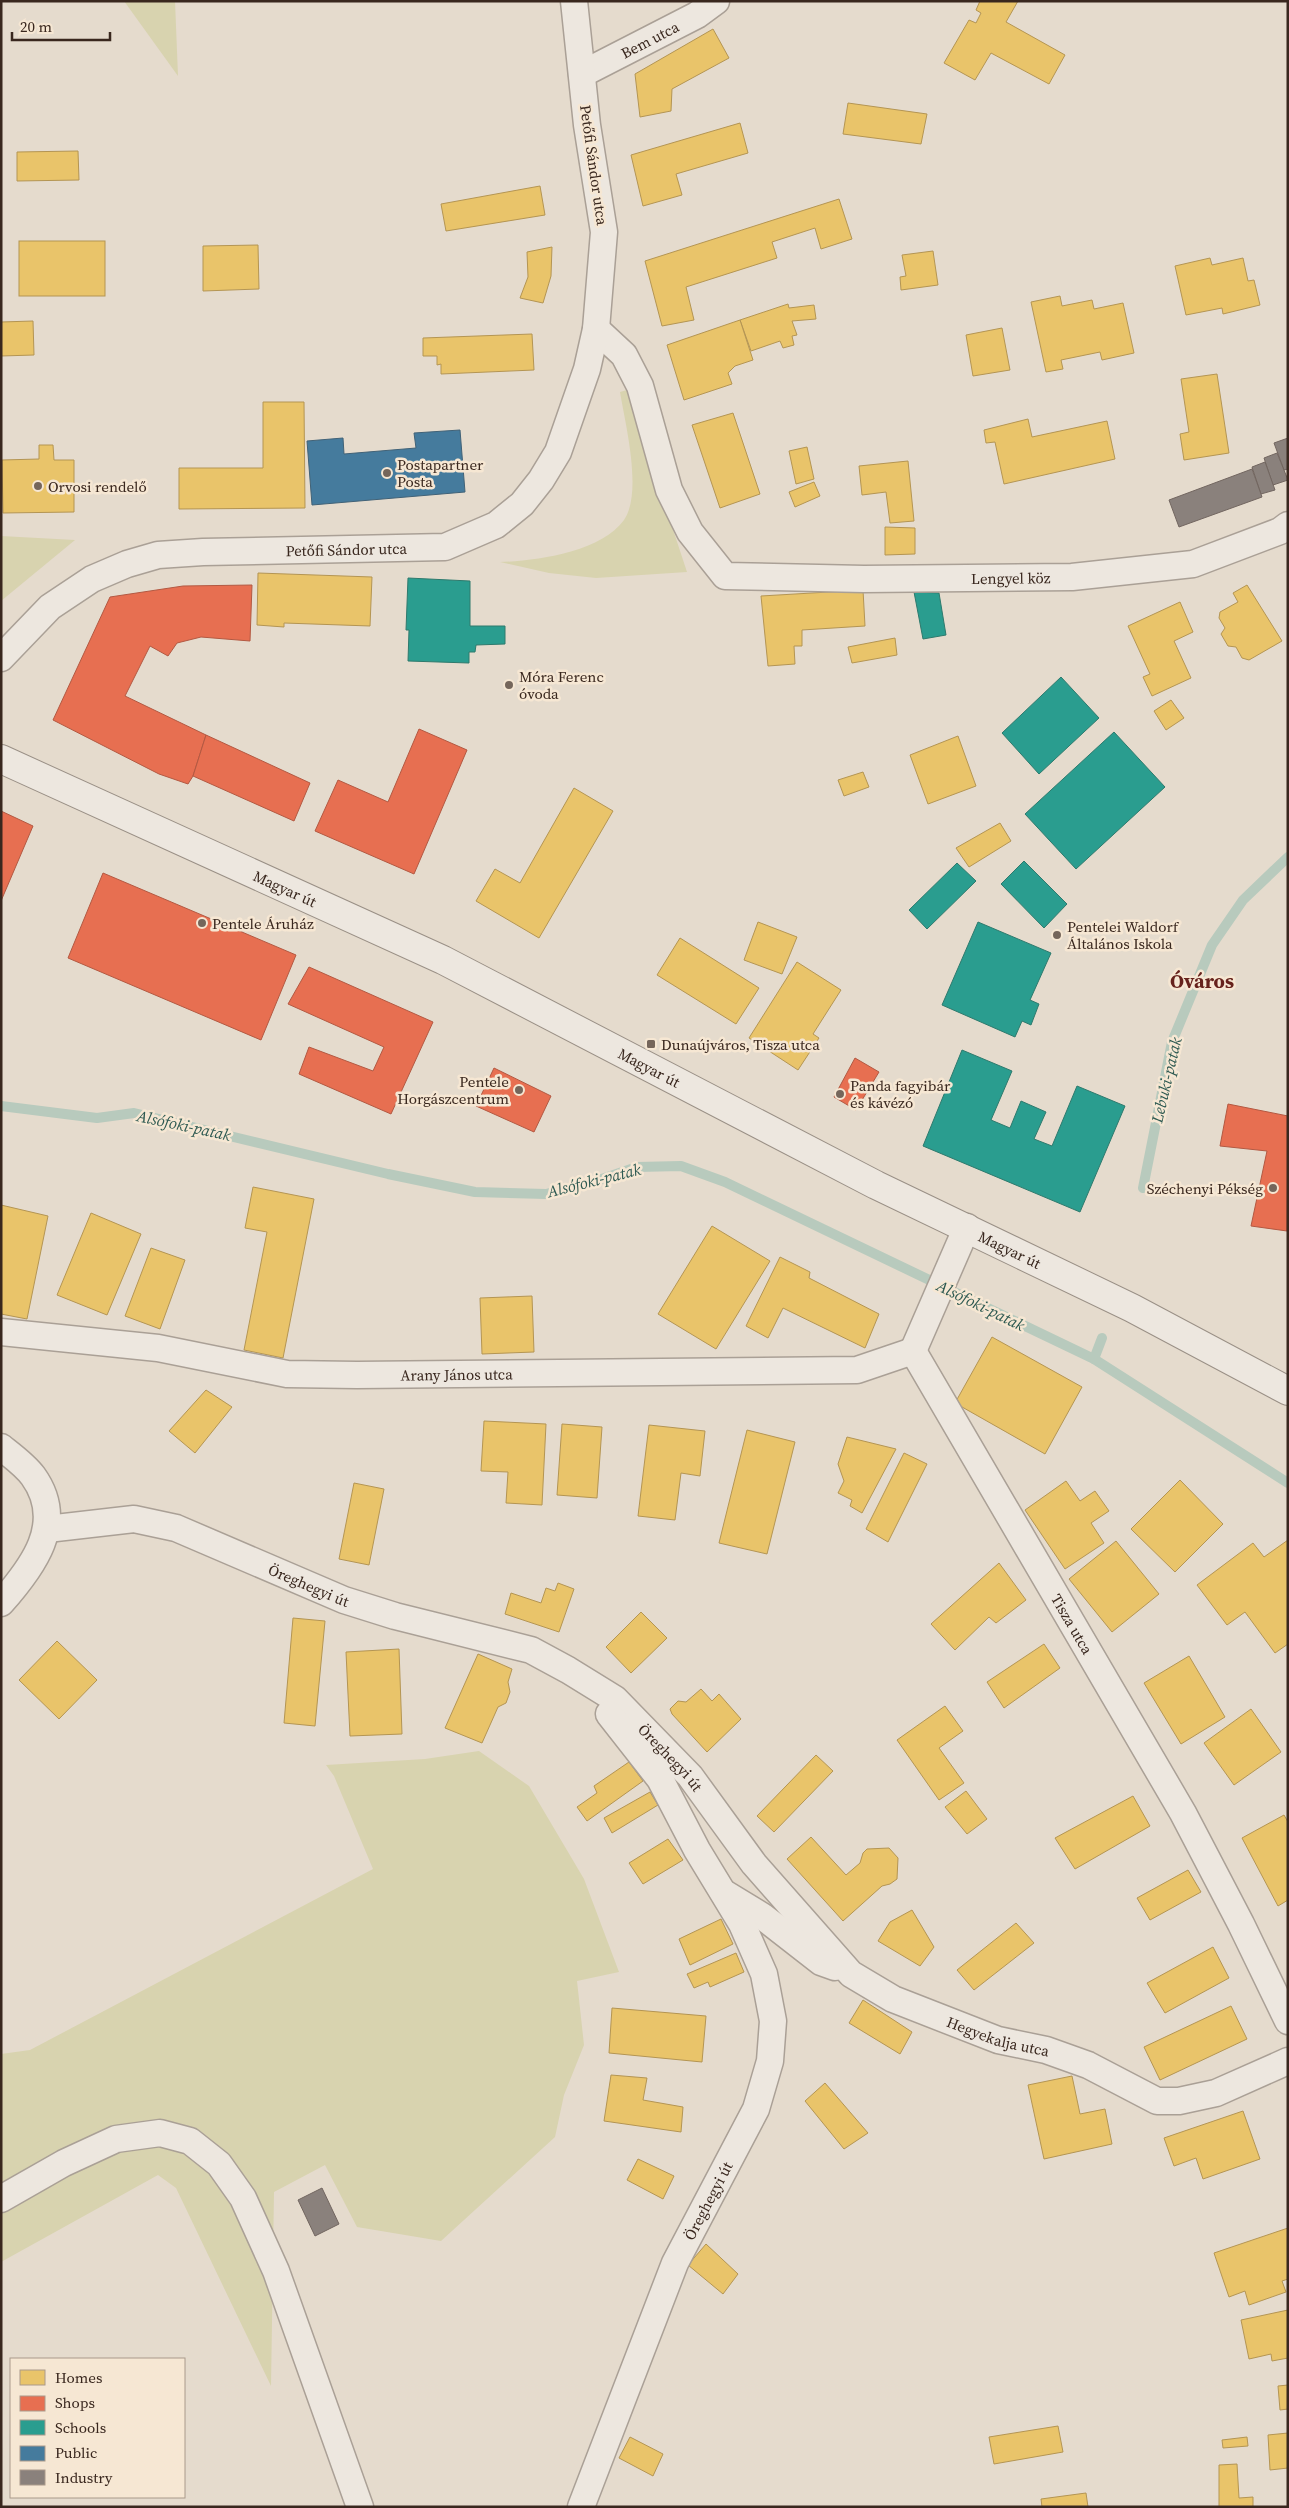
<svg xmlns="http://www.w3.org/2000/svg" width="1289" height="2508" viewBox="0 0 1289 2508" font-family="'Source Serif 4',serif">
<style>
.green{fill:#d8d3af}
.homes{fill:#e9c46a;stroke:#b49553}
.shops{fill:#e76f51;stroke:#b35942}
.schools{fill:#2a9d8f;stroke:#2e7a6d}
.public{fill:#457b9d;stroke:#416277}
.industry{fill:#8a817c;stroke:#726660}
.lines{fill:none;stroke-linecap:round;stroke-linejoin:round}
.stream{stroke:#b8cabd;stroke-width:10}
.street-casing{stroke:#aaa096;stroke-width:29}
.secondary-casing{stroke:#9a9086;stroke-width:30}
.street{stroke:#ede7df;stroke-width:26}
.secondary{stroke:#ede7df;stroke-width:28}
.poi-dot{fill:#75665b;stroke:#f6e7d3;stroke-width:2}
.labels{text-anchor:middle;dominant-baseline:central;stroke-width:5;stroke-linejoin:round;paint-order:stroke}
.street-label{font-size:15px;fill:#39271e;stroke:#f6e7d3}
.poi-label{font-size:15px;fill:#39271e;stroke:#f6e7d3;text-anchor:start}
.water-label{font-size:16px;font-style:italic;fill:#2d5951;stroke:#f6e7d3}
.district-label{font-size:20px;font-weight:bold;fill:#67221c;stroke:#f6e7d3}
</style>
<rect width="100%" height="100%" fill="#e5dbcd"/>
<g class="green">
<polygon points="124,1 175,1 178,76"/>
<path d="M627,390L687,572L596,578L549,573L500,562C536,561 601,552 624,520C643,492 625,423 620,392Z"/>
<polygon points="1,536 75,540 1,601"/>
<polygon points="479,1751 529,1786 584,1879 619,1972 577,1981 584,2045 564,2095 555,2137 441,2241 357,2227 325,2165 274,2192 271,2386 176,2188 158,2175 1,2262 1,2054 30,2050 373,1869 334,1776 326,1765 425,1759"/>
</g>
<g class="homes">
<polygon points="980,1 1018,1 1006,22 1065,55 1049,84 991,53 975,80 944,63 969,20 976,23 981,13 976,10"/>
<polygon points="713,29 729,58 672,89 671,111 640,117 635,74"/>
<polygon points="848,103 927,114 921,144 843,134"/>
<polygon points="740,123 748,153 676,174 682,195 643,206 631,155"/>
<polygon points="78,151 79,180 17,181 17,152"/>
<polygon points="540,186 545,215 446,231 441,204"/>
<polygon points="839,199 852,239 821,249 815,228 772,242 777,258 686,287 694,320 662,326 645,261"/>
<rect x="19" y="241" width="86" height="55"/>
<polygon points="258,245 259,289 203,291 203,246"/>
<polygon points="552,247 551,276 543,303 520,298 528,277 527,252"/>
<polygon points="933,251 938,285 901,290 900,277 906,276 902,255"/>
<polygon points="1210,258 1212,265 1243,258 1248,281 1254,280 1260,305 1223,314 1222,308 1186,315 1175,266"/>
<polygon points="1060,296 1062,306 1092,300 1094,309 1123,303 1134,353 1102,360 1100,352 1061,360 1063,369 1046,372 1031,302"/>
<polygon points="788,304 789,308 814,305 816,319 792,321 797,335 792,336 794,345 783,348 780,341 751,351 740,320"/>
<polygon points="740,320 753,360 735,366 728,373 732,384 684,400 667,345"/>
<polygon points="33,321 34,355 1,356 1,322"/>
<polygon points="1002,328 1010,370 973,376 966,335"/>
<polygon points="532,334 534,370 441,374 441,364 437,365 437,356 423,356 423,338"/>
<polygon points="1217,374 1229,453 1184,460 1180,434 1189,432 1181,379"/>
<polygon points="263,402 304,402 305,508 179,509 179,468 263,468"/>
<polygon points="733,413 760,494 720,508 692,425"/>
<polygon points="1028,419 1032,437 1107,421 1115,459 1004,484 995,442 986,443 984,430"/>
<polygon points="39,445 53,445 54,460 74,460 74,512 3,513 2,460 39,459"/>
<polygon points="807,447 814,479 796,484 789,451"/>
<polygon points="908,461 914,521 890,523 886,492 862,495 859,466"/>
<polygon points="814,482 820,496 795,507 789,492"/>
<polygon points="885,527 915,528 915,554 885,555"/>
<polygon points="258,573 372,577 370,626 284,623 284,627 257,625"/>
<polygon points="1247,585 1282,641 1249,660 1242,658 1236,647 1228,646 1221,634 1225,628 1219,618 1220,612 1238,602 1233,593"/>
<polygon points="863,590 865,626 802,630 802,646 794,646 795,664 768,666 761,596"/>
<polygon points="1180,602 1193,632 1174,641 1191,678 1152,696 1143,677 1150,674 1128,626"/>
<polygon points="895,638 897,655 852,663 848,647"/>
<polygon points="1171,700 1184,718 1166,730 1154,711"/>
<polygon points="958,736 976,786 928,804 910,755"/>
<polygon points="863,772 869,787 844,796 838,780"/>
<polygon points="574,788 613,811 539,938 476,901 495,869 520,883"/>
<polygon points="1000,823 1011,841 969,867 956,848"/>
<polygon points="758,922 797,937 782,974 744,960"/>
<polygon points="680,938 759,988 736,1024 657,975"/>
<polygon points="797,962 841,990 813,1034 819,1038 798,1070 749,1038"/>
<polygon points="253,1187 314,1199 283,1358 244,1350 267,1232 245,1228"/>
<polygon points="1,1205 48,1216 27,1319 1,1314"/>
<polygon points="91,1213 141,1234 107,1315 57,1295"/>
<polygon points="712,1226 770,1261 716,1349 658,1314"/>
<polygon points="151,1248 185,1260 160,1329 125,1316"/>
<polygon points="780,1257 810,1272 809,1278 879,1314 865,1348 783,1308 768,1338 746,1326"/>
<polygon points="532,1296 534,1352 482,1354 480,1298"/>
<polygon points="992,1337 1082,1387 1045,1454 955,1403"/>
<polygon points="206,1390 232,1407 195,1453 169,1431"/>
<polygon points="484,1421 546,1424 542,1505 506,1503 508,1472 481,1471"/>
<polygon points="562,1424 602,1427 597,1498 557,1495"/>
<polygon points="649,1425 705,1431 700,1476 681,1473 675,1520 638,1516"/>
<polygon points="747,1430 795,1442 767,1554 719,1543"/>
<polygon points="847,1437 896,1449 862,1513 850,1506 852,1500 838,1493 844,1481 838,1464"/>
<polygon points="904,1453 927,1464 888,1542 866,1529"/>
<polygon points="1180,1480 1223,1524 1175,1572 1131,1529"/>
<polygon points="1066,1481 1080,1501 1095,1491 1109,1511 1091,1523 1104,1543 1065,1569 1025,1510"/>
<polygon points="354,1483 384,1489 369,1565 339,1559"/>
<polygon points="1288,1540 1288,1644 1275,1653 1245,1612 1227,1625 1197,1585 1253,1543 1264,1557"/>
<polygon points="1116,1541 1159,1594 1112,1632 1069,1579"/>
<polygon points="999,1563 1026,1600 996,1623 989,1617 955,1650 931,1624"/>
<polygon points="558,1583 574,1589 559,1632 505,1614 511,1593 541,1603 546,1588 555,1591"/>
<polygon points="641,1612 667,1638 631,1673 606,1647"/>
<polygon points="293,1618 325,1621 315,1726 284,1723"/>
<polygon points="57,1641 97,1680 59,1719 19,1680"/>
<polygon points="1044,1644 1060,1668 1004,1708 987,1682"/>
<polygon points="399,1649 402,1734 350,1736 346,1652"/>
<polygon points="478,1654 512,1669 508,1682 510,1692 506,1703 498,1707 482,1743 445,1728"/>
<polygon points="1189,1656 1225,1717 1181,1744 1144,1683"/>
<polygon points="701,1689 712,1701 719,1694 741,1719 707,1752 672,1714 670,1709 678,1701 686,1702"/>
<polygon points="945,1706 963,1731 939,1748 964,1783 939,1800 897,1740"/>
<polygon points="1251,1709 1281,1752 1234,1785 1204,1743"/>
<polygon points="816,1755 833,1771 774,1832 757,1816"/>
<polygon points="629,1762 643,1781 587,1821 577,1807 597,1793 594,1786"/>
<polygon points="966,1791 987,1819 967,1834 945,1807"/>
<polygon points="650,1792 658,1805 612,1833 604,1818"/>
<polygon points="1133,1796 1150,1826 1075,1869 1055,1838"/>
<polygon points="1284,1815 1288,1822 1288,1900 1278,1906 1242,1838"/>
<polygon points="811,1837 846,1875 860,1863 863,1853 867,1849 889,1848 898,1858 897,1879 890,1884 882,1886 843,1921 787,1859"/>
<polygon points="668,1839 683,1860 643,1884 629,1863"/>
<polygon points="1188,1870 1201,1892 1150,1920 1137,1898"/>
<polygon points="912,1910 934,1947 920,1966 878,1941 890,1922"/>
<polygon points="721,1919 733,1944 690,1965 679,1939"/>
<polygon points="1016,1923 1034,1943 974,1990 957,1970"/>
<polygon points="1213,1947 1229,1978 1165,2013 1147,1983"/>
<polygon points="736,1953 744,1972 710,1987 708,1982 694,1988 687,1974"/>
<polygon points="863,2000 912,2032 900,2054 849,2023"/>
<polygon points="1231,2006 1247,2039 1160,2080 1144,2047"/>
<polygon points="612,2008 706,2016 702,2062 609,2053"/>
<polygon points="611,2075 647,2078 643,2100 683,2107 681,2132 604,2121"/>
<polygon points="1072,2076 1080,2114 1105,2109 1112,2144 1044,2159 1028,2085"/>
<polygon points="825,2083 868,2133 844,2149 805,2101"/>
<polygon points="1243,2111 1260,2159 1203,2179 1196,2158 1174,2166 1164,2138"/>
<polygon points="638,2159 674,2176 663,2199 627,2180"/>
<polygon points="1288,2228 1288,2279 1282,2281 1286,2292 1249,2305 1245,2291 1229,2297 1214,2253"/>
<polygon points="706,2244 738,2274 723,2294 688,2265"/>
<polygon points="1288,2310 1288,2358 1272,2361 1271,2354 1249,2359 1241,2320"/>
<polygon points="1288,2385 1288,2409 1280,2410 1278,2386"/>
<polygon points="1058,2426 1063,2452 994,2464 989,2437"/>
<polygon points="1288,2433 1288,2468 1270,2470 1268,2435"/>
<polygon points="630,2437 663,2454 653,2476 619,2458"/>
<polygon points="1247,2437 1248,2446 1223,2448 1222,2440"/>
<polygon points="1237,2464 1239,2498 1253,2497 1253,2507 1219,2507 1219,2465"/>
<polygon points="1086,2493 1088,2507 1042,2507 1041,2499"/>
</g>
<g class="shops">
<polygon points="252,585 250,641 201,637 177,643 168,656 150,646 125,696 206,735 193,776 188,784 159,774 53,720 110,597 183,586"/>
<polygon points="419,729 467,750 414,874 315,831 338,780 388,802"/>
<polygon points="206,735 310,783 294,821 193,776"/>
<polygon points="1,811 33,826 1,901"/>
<polygon points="103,873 296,955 261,1040 68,958"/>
<polygon points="309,967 433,1022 391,1114 299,1074 309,1047 373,1071 384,1047 288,1004"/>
<polygon points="855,1058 879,1072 856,1110 834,1097"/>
<polygon points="494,1068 551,1096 534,1132 476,1106"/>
<polygon points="1228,1104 1288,1116 1287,1231 1251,1226 1267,1151 1220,1146"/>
</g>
<g class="schools">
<polygon points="408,578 470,581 470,626 505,626 505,644 476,645 475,652 469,652 469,663 408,661 409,630 406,630"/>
<polygon points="914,592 939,593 946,635 923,639"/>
<polygon points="1061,677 1099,718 1039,774 1002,733"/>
<polygon points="1114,732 1165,787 1076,869 1025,814"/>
<polygon points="1024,861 1067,904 1044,928 1001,884"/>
<polygon points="957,863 976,881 927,929 909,910"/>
<polygon points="978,922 1051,953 1030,1000 1039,1004 1031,1025 1022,1021 1015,1037 942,1005"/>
<polygon points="962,1050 1012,1071 991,1120 1010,1128 1021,1101 1046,1112 1034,1139 1052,1146 1077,1086 1125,1106 1080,1212 923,1146"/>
</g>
<polygon class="public" points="460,430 465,492 312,505 307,441 343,438 344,454 416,448 414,433"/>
<g class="industry">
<polygon points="1288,438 1288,469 1284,470 1274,443"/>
<polygon points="1277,453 1288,480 1273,485 1264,458"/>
<polygon points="1265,462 1275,490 1261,494 1252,467"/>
<polygon points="1252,469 1262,497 1179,527 1169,500"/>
<polygon points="322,2188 339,2224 315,2236 298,2200"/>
</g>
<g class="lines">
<g class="stream">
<polyline points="1,1106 97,1118 134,1113 388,1174 475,1192 546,1194 590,1183 637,1167 681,1166 725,1182 1094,1359"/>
<polyline points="1143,1188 1172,1042 1212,945 1243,900 1288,857"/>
<polyline points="1102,1338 1094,1359 1288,1483"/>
</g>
<defs>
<g id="street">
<path id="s1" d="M582,74L697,15L716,1"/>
<path id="s2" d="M596,329L624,355L640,386L669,490L690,532L725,576L864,579L1072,577L1193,564L1280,531L1288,525"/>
<path id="s3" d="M1,658L50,607L92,579L127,564L158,555L203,552L445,547L496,525L522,504L541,480L558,452L587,369L596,329L604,232L587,125L574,1"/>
<path id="s4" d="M1,1332L158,1348L287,1374L357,1375L857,1370L913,1351"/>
<path id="s5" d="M913,1351L1183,1813L1241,1924L1288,2021"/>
<polyline points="913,1351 967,1227"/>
<path d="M1,1447C11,1455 25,1465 33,1476C67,1523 32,1568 1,1603"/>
<path id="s6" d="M47,1529L134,1519L176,1528L344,1600L395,1616L531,1650L568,1670L615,1699L690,1776L754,1864L851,1974L893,1999L998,2040L1046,2050L1088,2065L1157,2101H1179L1216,2093L1288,2061"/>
<polyline points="726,1894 762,1916 821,1962 835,1967"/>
<polyline points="1,2199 64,2163 116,2139 160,2133 190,2141 219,2164 243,2198 276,2271 360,2507"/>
<path id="s7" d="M581,2507L675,2263L756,2109L770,2061L773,2021L764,1974L742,1924L697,1850L660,1779L609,1714"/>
</g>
<g id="secondary">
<path id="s8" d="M1,759L443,960L876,1185L1132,1308L1288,1391"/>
</g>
</defs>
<use href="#street" class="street-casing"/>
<use href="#secondary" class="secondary-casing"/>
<use href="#street" class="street"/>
<use href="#secondary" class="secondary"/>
</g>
<g class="poi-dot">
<circle cx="387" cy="473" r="5"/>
<circle cx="38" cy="486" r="5"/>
<circle cx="509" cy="685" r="5"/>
<circle cx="202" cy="923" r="5"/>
<circle cx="1057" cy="935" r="5"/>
<rect x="646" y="1039" width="10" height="10" rx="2.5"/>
<circle cx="519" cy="1090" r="5"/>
<circle cx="840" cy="1094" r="5"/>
<circle cx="1273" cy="1188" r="5"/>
</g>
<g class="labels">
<g class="street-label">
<text stroke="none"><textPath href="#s1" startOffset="76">Bem utca</textPath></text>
<text transform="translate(594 165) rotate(82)">Petőfi Sándor utca</text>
<text stroke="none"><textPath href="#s3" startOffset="380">Petőfi Sándor utca</textPath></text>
<text stroke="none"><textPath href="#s2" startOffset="570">Lengyel köz</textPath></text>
<text stroke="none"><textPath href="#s8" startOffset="312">Magyar út</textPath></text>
<text stroke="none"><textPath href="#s8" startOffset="718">Magyar út</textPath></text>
<text stroke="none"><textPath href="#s8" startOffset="1122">Magyar út</textPath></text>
<text stroke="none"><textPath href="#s4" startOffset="459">Arany János utca</textPath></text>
<text stroke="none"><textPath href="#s6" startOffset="275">Öreghegyi út</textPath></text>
<text stroke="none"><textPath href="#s5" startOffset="316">Tisza utca</textPath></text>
<text stroke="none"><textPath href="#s6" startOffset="685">Öreghegyi út</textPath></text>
<text stroke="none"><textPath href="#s6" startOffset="1128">Hegyekalja utca</textPath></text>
<text stroke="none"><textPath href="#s7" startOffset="332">Öreghegyi út</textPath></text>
</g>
<g class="poi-label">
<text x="397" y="464">Postapartner<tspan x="397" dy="17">Posta</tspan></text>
<text x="48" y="486">Orvosi rendelő</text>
<text x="519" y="676">Móra Ferenc<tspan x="519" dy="17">óvoda</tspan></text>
<text x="212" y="923">Pentele Áruház</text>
<text x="1067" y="926">Pentelei Waldorf<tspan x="1067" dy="17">Általános Iskola</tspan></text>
<text x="661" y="1044">Dunaújváros, Tisza utca</text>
<text x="509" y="1081" text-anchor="end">Pentele<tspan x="509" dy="17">Horgászcentrum</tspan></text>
<text x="850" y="1085">Panda fagyibár<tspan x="850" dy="17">és kávézó</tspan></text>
<text x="1263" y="1188" text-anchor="end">Széchenyi Pékség</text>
</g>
<g class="water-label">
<text transform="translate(1166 1080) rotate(-77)">Lebuki-patak</text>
<text transform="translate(184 1125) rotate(12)">Alsófoki-patak</text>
<text transform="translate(594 1180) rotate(-14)">Alsófoki-patak</text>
<text transform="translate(981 1305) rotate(26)">Alsófoki-patak</text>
</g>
<g class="district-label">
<text x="1202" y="981">Óváros</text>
</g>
</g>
<rect width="1289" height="2508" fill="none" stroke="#39271e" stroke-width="5"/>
<rect x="10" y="2358" width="175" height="140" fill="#f6e7d3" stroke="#aa9a8b"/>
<rect x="20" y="2370" width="25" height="15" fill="#e9c46a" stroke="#aa9a8b"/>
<text x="55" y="2383" font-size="15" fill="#39271e">Homes</text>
<rect x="20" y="2396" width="25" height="15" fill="#e76f51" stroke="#aa9a8b"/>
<text x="55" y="2408" font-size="15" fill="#39271e">Shops</text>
<rect x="20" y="2420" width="25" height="15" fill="#2a9d8f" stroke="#aa9a8b"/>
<text x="55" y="2433" font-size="15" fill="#39271e">Schools</text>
<rect x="20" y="2446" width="25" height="15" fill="#457b9d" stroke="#aa9a8b"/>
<text x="55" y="2458" font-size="15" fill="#39271e">Public</text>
<rect x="20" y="2470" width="25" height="15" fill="#8a817c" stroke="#aa9a8b"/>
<text x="55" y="2483" font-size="15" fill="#39271e">Industry</text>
<path d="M12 32v8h98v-8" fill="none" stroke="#39271e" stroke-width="2.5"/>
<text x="20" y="32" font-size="15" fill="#39271e" stroke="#f6e7d3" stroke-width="4" paint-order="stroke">20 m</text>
</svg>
